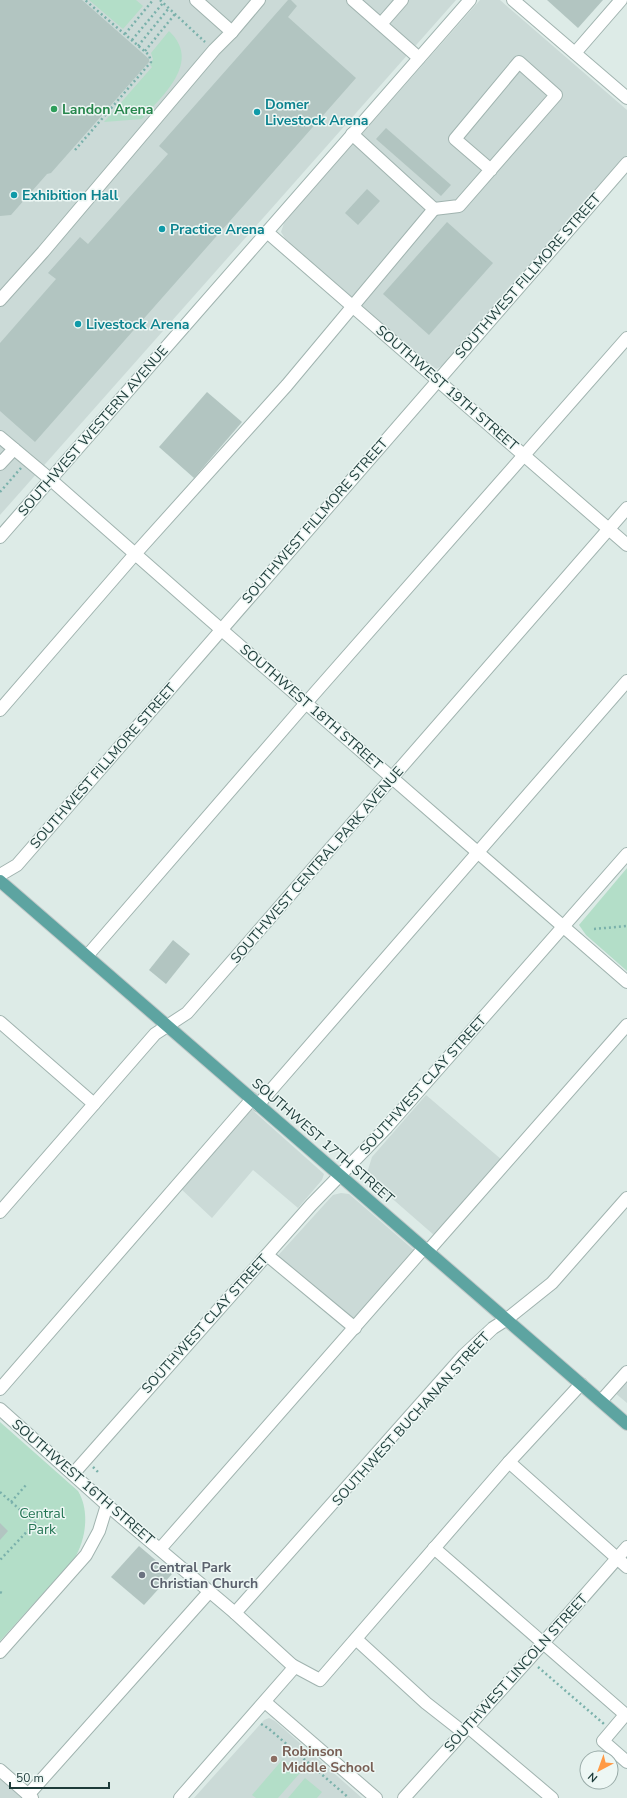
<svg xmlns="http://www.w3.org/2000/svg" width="627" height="1798" viewBox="0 0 627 1798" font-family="'Nunito Sans',sans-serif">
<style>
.built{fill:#cbdad7}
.green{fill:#b3dec8}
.building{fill:#b2c5c1}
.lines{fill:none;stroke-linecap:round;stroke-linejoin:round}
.minor-casing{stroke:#a0b3af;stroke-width:14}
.major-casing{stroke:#c0c8c8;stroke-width:14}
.path{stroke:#7ab1ab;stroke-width:2.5;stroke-dasharray:2 3;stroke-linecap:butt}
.minor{stroke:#fff;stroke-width:12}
.major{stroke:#5da4a1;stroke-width:12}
.leisure-dot{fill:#2e9e5b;stroke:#edf7f4;stroke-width:1.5}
.culture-dot{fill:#0f9aa8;stroke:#edf7f4;stroke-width:1.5}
.worship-dot{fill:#6b7280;stroke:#edf7f4;stroke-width:1.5}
.education-dot{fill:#8d6e63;stroke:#edf7f4;stroke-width:1.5}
.labels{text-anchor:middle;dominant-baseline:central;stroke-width:3;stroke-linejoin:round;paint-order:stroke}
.culture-label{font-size:14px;font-weight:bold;fill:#0d838f;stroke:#edf7f4;text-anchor:start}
.leisure-label{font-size:14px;font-weight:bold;fill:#27864d;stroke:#edf7f4;text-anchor:start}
.street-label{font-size:14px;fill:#1d3b39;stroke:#edf7f4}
.park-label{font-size:14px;fill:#247554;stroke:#edf7f4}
.worship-label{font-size:14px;font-weight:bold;fill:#5b616d;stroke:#edf7f4;text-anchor:start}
.education-label{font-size:14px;font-weight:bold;fill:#785e54;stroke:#edf7f4;text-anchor:start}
</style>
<rect width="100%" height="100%" fill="#ddebe7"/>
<g class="built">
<polygon points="0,0 456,0 0,515"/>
<polygon points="480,0 500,0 627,110 627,155 442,366 436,369 430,366 286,240 281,232 284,223 290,215"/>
<polygon points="426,1095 509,1166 442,1242 372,1181 367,1173 372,1157"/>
<polygon points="250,1108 324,1174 322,1180 298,1208 253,1170 212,1218 180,1188"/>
<polygon points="341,1193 349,1194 423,1258 358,1333 273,1261 333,1195"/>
<polygon points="627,1365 627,1403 608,1387"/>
<polygon points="269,1718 275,1721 362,1798 194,1798 264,1720"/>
<polygon points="0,1779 22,1798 0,1798"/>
</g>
<g class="green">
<polygon points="89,0 136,0 143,6 123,29"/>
<path d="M169,31C202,62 163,95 142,119L104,122L152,67L150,65L153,59L151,53Z"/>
<polygon points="627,868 627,971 586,935 579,925"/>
<path d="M0,1422L78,1491C90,1511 86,1540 74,1559L0,1641Z"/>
<polygon points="283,1759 300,1773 278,1798 256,1798 252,1795"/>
<polygon points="305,1778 322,1792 317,1798 288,1798"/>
</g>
<g class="building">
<polygon points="0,0 82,0 149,59 149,62 51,173 47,174 11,215 0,216"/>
<polygon points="288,0 291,0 297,6 288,17 356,78 35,442 0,411 0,343 56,279 48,273 80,237 88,244 168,154 159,146"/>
<polygon points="547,0 603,0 578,28"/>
<polygon points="386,128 451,185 441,196 376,139"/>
<polygon points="367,189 380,201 358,225 345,213"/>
<polygon points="447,222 493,263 429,335 383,294"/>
<polygon points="207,392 242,422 194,478 159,447"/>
<polygon points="173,940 190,954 166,984 149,970"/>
<polygon points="0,1523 8,1531 0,1540"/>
<polygon points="139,1546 172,1574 144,1605 111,1577"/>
</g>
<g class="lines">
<defs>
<g id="minor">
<polyline points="196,0 232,32 259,0"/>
<polyline points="353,0 419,58"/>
<polyline points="513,0 627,98"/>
<polyline points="381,24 402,0"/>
<polyline points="575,53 621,0"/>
<polyline points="434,209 459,206 556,95 519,62 455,139 491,170"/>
<polyline points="267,232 627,545"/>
<polyline points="0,300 43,252 214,50 232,32"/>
<polyline points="0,437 50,479 208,618 627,982"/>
<polyline points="0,464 14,449"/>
<polyline points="0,537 470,0"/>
<polyline points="0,710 135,554 287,385 434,209 352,134"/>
<polyline points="0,875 17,865 627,163"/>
<polyline points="87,956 306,703 627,338"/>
<polyline points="0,1022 94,1104"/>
<polyline points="258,1105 627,681"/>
<polyline points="0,1212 155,1034 187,1013 627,508"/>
<polyline points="428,1251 627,1025"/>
<polyline points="267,1255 355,1328"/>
<polyline points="0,1389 252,1099"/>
<polyline points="601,1401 627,1372"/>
<polyline points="0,1409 107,1505 235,1613 292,1665 320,1680 509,1462 581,1384"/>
<polyline points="509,1462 627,1567"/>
<polyline points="73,1474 311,1205 387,1127 627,854"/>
<polyline points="434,1548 627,1716"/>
<polyline points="160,1549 424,1248"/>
<polyline points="235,1613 464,1355 493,1328 507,1319 552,1283 627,1198"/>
<polyline points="356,1639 426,1703 463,1732"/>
<polyline points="0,1652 86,1555 99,1531 107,1505"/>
<polyline points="265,1702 376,1798"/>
<polyline points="625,1715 603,1741 627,1762"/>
<polyline points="468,1727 552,1798"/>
<polyline points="0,1770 32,1798"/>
<polyline points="28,1795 210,1591"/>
<polyline points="180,1798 292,1670 292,1665"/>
<polyline points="404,1798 529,1659 627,1547"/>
</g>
<polyline id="major" points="0,881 627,1424"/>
</defs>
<use href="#minor" class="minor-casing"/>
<use href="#major" class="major-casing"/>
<g class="path">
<polyline points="160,0 205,42"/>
<polyline points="125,34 153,0"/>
<polyline points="132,40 163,3"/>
<polyline points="138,46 169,8"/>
<polyline points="145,51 175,14"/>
<polyline points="75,150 151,62 149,55 85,0"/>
<polyline points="0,492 21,468"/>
<polyline points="594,929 627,926"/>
<polyline points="93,1467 99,1473"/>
<polyline points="0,1492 35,1523 0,1560"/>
<polyline points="11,1502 26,1485"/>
<polyline points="0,1592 2,1593"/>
<polyline points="538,1667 604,1724"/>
<polyline points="261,1724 268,1728 349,1798"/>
</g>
<use href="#minor" class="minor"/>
<use href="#major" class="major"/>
</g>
<circle class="leisure-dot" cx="54" cy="109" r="4"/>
<g class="culture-dot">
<circle cx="257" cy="112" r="4"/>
<circle cx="14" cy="195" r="4"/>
<circle cx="162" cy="229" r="4"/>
<circle cx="78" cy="324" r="4"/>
</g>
<circle class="worship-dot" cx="142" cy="1575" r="4"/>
<circle class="education-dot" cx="274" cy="1759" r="4"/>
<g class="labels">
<g class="culture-label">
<text x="265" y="104">Domer<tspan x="265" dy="16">Livestock Arena</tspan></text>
<text x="22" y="195">Exhibition Hall</text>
<text x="170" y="229">Practice Arena</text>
<text x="86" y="324">Livestock Arena</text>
</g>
<g class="leisure-label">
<text x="62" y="109">Landon Arena</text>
</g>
<g class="street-label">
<text transform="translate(528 276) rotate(-49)">SOUTHWEST FILLMORE STREET</text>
<text transform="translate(447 388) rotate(41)">SOUTHWEST 19TH STREET</text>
<text transform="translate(93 431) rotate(-49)">SOUTHWEST WESTERN AVENUE</text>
<text transform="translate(315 521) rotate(-49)">SOUTHWEST FILLMORE STREET</text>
<text transform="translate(311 707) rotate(41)">SOUTHWEST 18TH STREET</text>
<text transform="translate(103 766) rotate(-49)">SOUTHWEST FILLMORE STREET</text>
<text transform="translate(317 865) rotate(-49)">SOUTHWEST CENTRAL PARK AVENUE</text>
<text transform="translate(423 1085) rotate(-48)">SOUTHWEST CLAY STREET</text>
<text transform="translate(323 1141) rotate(41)">SOUTHWEST 17TH STREET</text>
<text transform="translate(205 1324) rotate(-48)">SOUTHWEST CLAY STREET</text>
<text transform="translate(411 1419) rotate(-48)">SOUTHWEST BUCHANAN STREET</text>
<text transform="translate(83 1482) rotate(41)">SOUTHWEST 16TH STREET</text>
<text transform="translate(516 1673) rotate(-48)">SOUTHWEST LINCOLN STREET</text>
</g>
<g class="park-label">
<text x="42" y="1513">Central<tspan x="42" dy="16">Park</tspan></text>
</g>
<g class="worship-label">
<text x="150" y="1567">Central Park<tspan x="150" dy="16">Christian Church</tspan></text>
</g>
<g class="education-label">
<text x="282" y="1751">Robinson<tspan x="282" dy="16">Middle School</tspan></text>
</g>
</g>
<g transform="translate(599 1770) rotate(221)"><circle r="19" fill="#edf7f4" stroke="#9aaca9"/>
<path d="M0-3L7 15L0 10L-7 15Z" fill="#ff9a46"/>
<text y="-6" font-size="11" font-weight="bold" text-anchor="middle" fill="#1d3b39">N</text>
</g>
<path d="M10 1782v6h99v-6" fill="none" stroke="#1d3b39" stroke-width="2"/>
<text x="16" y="1782" font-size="12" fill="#1d3b39" stroke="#edf7f4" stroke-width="3" paint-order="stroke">50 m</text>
</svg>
